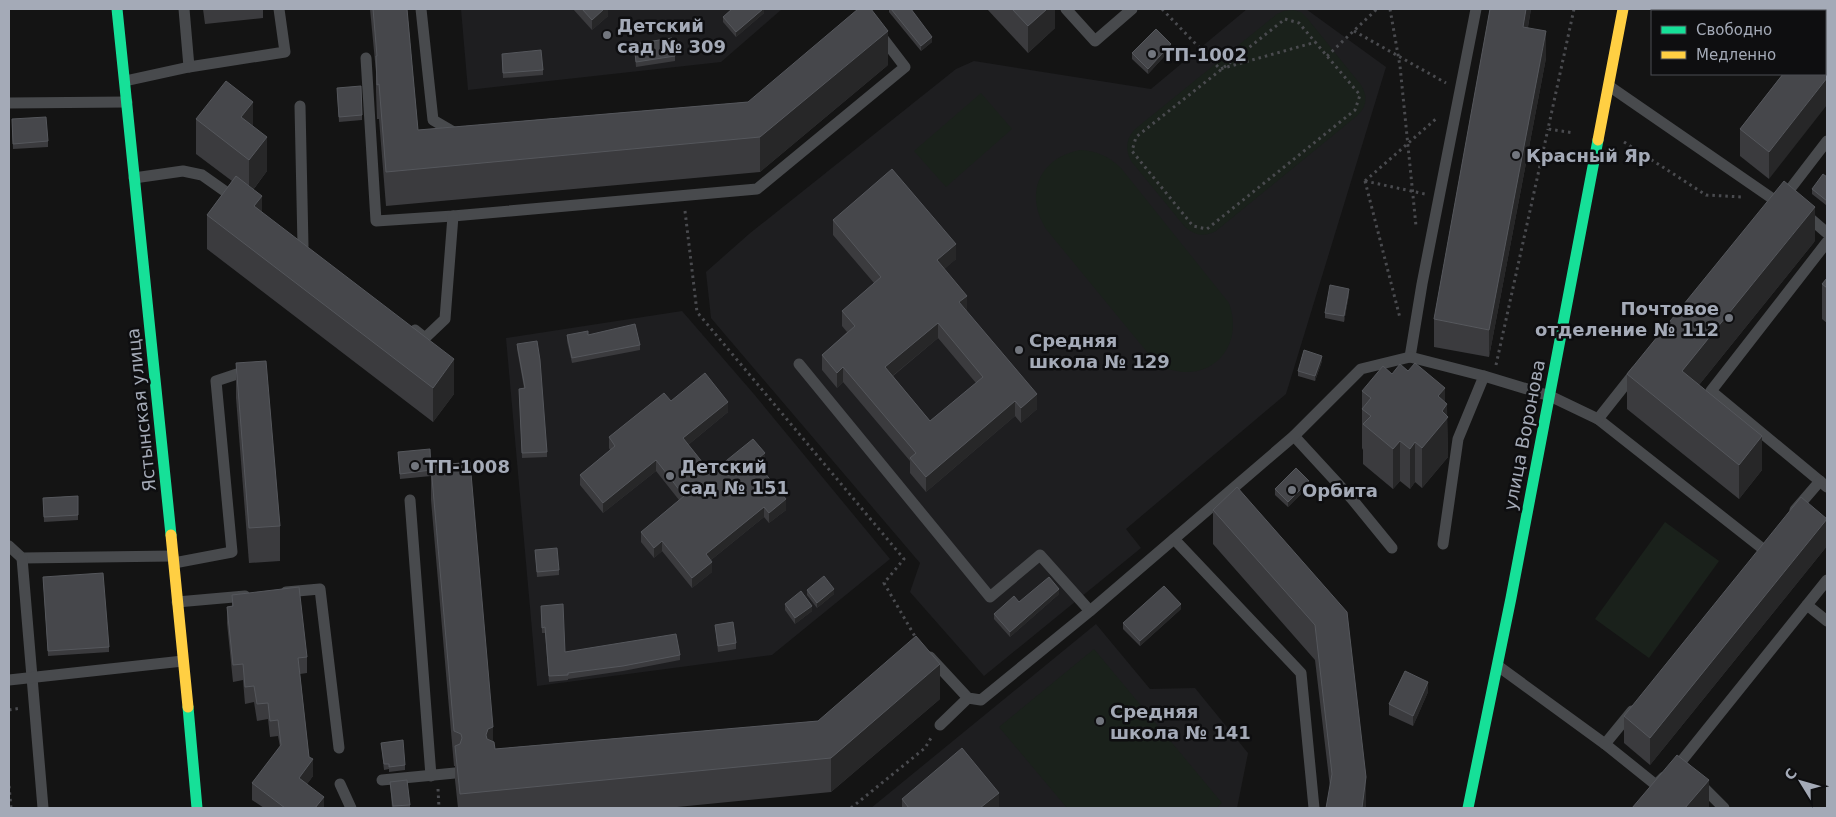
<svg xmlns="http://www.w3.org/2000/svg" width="1836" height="817" viewBox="0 0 1836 817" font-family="'DejaVu Sans',sans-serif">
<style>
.built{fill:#1e1e20}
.green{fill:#1a211b}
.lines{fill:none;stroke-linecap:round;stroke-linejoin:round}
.path{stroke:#4a4b4f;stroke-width:3;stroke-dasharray:2.5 4;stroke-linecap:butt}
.lane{stroke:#484a4d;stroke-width:11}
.fast{stroke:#16e098;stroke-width:11}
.slow{stroke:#ffcf43;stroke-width:11}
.wall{fill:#3b3b3e;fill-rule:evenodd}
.shaded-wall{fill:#272728}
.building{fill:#46474b;stroke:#55575c;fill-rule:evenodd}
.poi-dot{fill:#72767e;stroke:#0e0e10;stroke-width:2}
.labels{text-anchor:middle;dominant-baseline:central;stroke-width:5;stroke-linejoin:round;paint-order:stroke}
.poi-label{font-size:18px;font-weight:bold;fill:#a4aab7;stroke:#0e0e10;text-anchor:start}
.street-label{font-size:18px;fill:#a4aab7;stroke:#0e0e10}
</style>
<rect width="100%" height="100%" fill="#141414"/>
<g class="built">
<polygon points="461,9 782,9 721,62 468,90"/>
<polygon points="1247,9 1306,9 1386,67 1286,394 1126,529 1141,548 984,676 910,592 920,563 711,318 706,272 749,234 956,69 974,61 1151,89"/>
<polygon points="682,311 753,393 890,559 772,655 537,686 506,338"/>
<polygon points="1096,624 1150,689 1195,688 1248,753 1237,808 871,808"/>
</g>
<g class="green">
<path d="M1293,10L1301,12L1307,18L1361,85C1368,97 1367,105 1358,115L1216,231C1204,237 1196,236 1185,227L1131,161C1125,149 1126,140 1134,130L1277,14L1284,11Z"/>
<polygon points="981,93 1012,129 946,187 914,151"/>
<path d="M1080,150C1097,151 1108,156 1121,168L1229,303C1247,353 1201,390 1156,363L1046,229C1024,194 1039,158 1080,150Z"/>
<polygon points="1665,522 1719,561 1649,658 1595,619"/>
<polygon points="1094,649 1222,803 1216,808 1067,808 999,727"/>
</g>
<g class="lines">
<g class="path">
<polyline points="1162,9 1220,69 1316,42"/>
<polyline points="1390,9 1400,66 1416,226"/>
<polyline points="1574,9 1548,129 1574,133"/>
<polygon points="1285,19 1299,23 1360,95 1355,110 1207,229 1193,226 1132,151 1136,137"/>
<polyline points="1354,31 1446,83"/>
<polyline points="1327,56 1377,9"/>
<polyline points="1624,142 1706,195 1742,197"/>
<polyline points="1365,181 1400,318"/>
<polyline points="1365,181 1438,117"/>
<polyline points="1365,181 1425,194"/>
<polyline points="685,211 697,312 904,559 884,583 917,640"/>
<polyline points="1496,365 1548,129"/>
<polyline points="9,710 21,708"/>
<polyline points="9,786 11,808"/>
<polyline points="438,789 439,808"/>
<polyline points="851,808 925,748 931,738"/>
</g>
<g class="lane">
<polyline points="184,9 189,67"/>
<polyline points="421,9 433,120 457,134"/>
<polyline points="1066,9 1095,41 1132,9"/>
<polyline points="366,58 376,221 453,216 757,189 905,67 879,33"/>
<polyline points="125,81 189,67 285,52 279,9"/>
<polyline points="1609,86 1773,199 1783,197"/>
<polyline points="9,103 127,102"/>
<polyline points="300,106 303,246"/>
<polyline points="134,178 183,171 202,175 236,199"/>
<polyline points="1787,199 1784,197 1827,141"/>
<polyline points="1805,214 1827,233"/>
<polyline points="1827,242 1711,391 1827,487"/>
<polyline points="415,330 425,338 445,319 453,216"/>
<polyline points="1410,357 1422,284 1476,9"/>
<polyline points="799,364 990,597 1040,555 1090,611"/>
<polyline points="1636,371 1598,419 1763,549"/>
<polyline points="1294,436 1352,499 1392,548"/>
<polyline points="410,500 431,776"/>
<polyline points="1795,510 1820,481"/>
<polyline points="1174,539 1301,673 1314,808"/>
<polyline points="1443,544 1458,439 1484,376"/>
<polyline points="9,546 22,558 173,556"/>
<polyline points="22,558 43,808"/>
<polyline points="174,563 232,552 216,381 249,370"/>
<polyline points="286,592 320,589 339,748"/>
<polyline points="177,602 245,596"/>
<polyline points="1807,605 1827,621"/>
<polyline points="930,657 968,698 981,700 1090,611 1294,436 1361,369 1410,357 1484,376 1550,396 1598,419"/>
<polyline points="1498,666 1605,744 1632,711"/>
<polyline points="9,680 183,661"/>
<polyline points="940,725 968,698"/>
<polyline points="1605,744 1656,785 1664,777"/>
<polyline points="1686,769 1680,763 1827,580"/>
<polyline points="382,780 455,773"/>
<polyline points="1699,783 1724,808"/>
<polyline points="340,784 351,808"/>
</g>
<g class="fast">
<polyline points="117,9 171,535"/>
<polyline points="188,707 197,808"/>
<polyline points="1468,808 1511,598 1598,140"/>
</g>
<g class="slow">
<polyline points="1598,140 1623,9"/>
<polyline points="171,535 188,707"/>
</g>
</g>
<g class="wall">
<polygon points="203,9 263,9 263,18 205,24"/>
<polygon points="370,9 407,9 418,130 748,102 888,65 760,172 386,206 379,119 377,119 376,91 376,72"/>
<polygon points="573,9 608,9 608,16 592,30"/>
<polygon points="764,9 764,13 736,37 723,22 723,17"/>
<polygon points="889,9 911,9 932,42 921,51 889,12"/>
<polygon points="987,9 1055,9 1055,28 1028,53"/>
<polygon points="1490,9 1531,9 1528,27 1546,58 1489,357 1434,347 1434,319"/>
<polygon points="634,44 675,56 675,61 636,67"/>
<polygon points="1171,49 1148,74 1132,59 1132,53"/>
<polygon points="502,54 543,70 543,75 503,78"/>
<polygon points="1783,74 1769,179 1740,156 1740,129"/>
<polygon points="337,93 362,115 362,120 339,122"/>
<polygon points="196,119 253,126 267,171 253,190 262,212 454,394 433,422 207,249 207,215 232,181 196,154"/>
<polygon points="12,124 48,141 48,147 13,149"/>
<polygon points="1827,177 1827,210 1826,209 1826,205 1812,194 1812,189"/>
<path d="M833,220L956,259L944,269L966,311L1037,409L1021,423L1015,416L926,492L910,473V461L843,382L837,388L822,370V355L847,332L842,326V311L874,283L833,235ZM938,338L976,383L930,421L893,376Z"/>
<polygon points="1815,241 1699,385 1762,470 1739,499 1627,409 1627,374"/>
<polygon points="1827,278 1827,323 1822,319 1822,284"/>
<polygon points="1349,294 1344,322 1325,318 1325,313"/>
<polygon points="567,335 640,345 640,350 572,363 567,341"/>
<polygon points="517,344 547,452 547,457 522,458 519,389 524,388 517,349"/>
<polygon points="1322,361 1315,381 1298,376 1298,371"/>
<polygon points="236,363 280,526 280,561 249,563 236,398"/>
<polygon points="1392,374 1445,402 1447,417 1448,457 1422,488 1415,482 1410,489 1400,481 1393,489 1363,464 1363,450 1362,448 1362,391"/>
<polygon points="671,401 728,412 688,445 711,473 765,463 760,467 786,510 769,523 764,517 711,560 712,572 692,588 662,551 654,558 641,542 641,532 679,500 656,471 603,513 580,485 580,475 610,450 609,448 609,437"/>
<polygon points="398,452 432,466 495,749 818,721 940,699 831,792 667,808 458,808 455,780 455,766 454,766 431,500 431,476 400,479"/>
<polygon points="1309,486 1288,507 1275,495 1275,489"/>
<polygon points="78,496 78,520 44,522 43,498"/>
<polygon points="1213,510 1347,612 1366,808 1330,787 1315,660 1213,544"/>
<polygon points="1827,546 1650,765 1624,743 1624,716"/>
<polygon points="535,550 559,570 559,575 537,577"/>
<polygon points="43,577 109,647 109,652 48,656"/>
<polygon points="807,590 834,594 817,608 807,595"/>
<polygon points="1059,594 1010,637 994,619 994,614"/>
<polygon points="232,595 307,657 307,673 300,674 309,757 313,776 307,784 324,808 264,808 252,800 252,783 280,747 278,736 270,737 268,719 257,721 254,702 245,704 243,680 233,682 227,623 227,607 232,606"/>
<polygon points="785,604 812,611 795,624 785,610"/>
<polygon points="541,606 565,652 680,655 680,660 623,671 568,679 568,680 549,682 545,633 542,633"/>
<polygon points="1181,609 1140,646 1123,629 1123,623"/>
<polygon points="715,625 736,643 736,649 718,652"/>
<polygon points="1428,692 1413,726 1389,715 1389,704"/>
<polygon points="381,743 405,765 405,770 389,772 389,769 384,770"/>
<polygon points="390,782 410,805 410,808 392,808"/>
<polygon points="902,799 999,808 902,808"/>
</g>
<g class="shaded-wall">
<polygon points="604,9 608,9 608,16 592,30 592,20"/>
<polygon points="763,9 764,9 764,13 736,37 736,32"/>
<polygon points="1047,9 1055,9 1055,28 1028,53 1028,26"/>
<polygon points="1526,9 1531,9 1523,54 1523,27"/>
<polygon points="888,31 888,65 760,172 760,137"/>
<polygon points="1546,31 1546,58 1489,357 1489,330"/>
<polygon points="932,37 932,42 921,51 921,46"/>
<polygon points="1171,44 1171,49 1148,74 1148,69"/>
<polygon points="1827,78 1827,105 1769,179 1769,152"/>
<polygon points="253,102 253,136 241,117"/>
<polygon points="267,137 267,171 249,195 249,160"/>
<polygon points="262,196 262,231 254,206"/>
<polygon points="1815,207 1815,241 1682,406 1682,371"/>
<polygon points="956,244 956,259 937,276 937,260"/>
<polygon points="1349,289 1349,294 1344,322 1344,316"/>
<polygon points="967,296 967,311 959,317 959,302"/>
<polygon points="938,323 938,338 885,382 885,367"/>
<polygon points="1322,356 1322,361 1315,381 1315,376"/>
<polygon points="454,359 454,394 433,422 433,388"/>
<polygon points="843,367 843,382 837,388 837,373"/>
<polygon points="1445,388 1445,407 1447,404 1448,457 1422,488 1422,448 1438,396"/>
<polygon points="1037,394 1037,409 1021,423 1021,408"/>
<polygon points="1015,401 1015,416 926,492 926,477"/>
<polygon points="728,402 728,412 683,449 683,438"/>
<polygon points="1762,436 1762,470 1739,499 1739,465"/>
<polygon points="1400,441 1400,481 1393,489 1393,449"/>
<polygon points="1415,442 1415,482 1410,489 1410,449"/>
<polygon points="765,453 765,463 755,471 755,461"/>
<polygon points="656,460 656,471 603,513 603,503"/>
<polygon points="1309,481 1309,486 1288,507 1288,502"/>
<polygon points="786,499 786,510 769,523 769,513"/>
<polygon points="764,507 764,517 706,564 706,554"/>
<polygon points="1827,519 1827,546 1650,765 1650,738"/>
<polygon points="662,541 662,551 654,558 654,548"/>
<polygon points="712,562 712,572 692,588 692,578"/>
<polygon points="834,589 834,594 817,608 817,603"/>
<polygon points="1059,589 1059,594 1010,637 1010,632"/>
<polygon points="1181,604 1181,609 1140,646 1140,641"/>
<polygon points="812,606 812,611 795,624 795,618"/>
<polygon points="940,664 940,699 831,792 831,758"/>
<polygon points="1428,682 1428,692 1413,726 1413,716"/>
<polygon points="493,727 493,761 486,735 488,729"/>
<polygon points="313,759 313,776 299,795 299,778"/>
<polygon points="1366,777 1366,808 1362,808"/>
<polygon points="1709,780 1709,808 1685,808"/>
<polygon points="999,793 999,808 980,808"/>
<polygon points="324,797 324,808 315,808"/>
</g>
<g class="building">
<polygon points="373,9 407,9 418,130 748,102 858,9 871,9 888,31 760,137 386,172 379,84 377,85 376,56 377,56"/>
<polygon points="582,9 604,9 592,20"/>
<polygon points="732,9 763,9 736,32 723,17"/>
<polygon points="891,9 911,9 932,37 921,46"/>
<polygon points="1012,9 1047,9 1028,26"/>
<polygon points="1490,9 1526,9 1523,27 1546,31 1489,330 1434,319"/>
<polygon points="1827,17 1827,78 1769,152 1740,129 1783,74 1825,74 1825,20"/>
<polygon points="1156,29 1171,44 1148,69 1132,53"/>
<polygon points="672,38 675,56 636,62 634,44"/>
<polygon points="541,50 543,70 503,73 502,54"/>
<polygon points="226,81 253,102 241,117 267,137 249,160 196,119"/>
<polygon points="361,86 362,115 339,117 337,88"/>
<polygon points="46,117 48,141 13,144 12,119"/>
<path d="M892,169L956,244L937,260L967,296L959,302L1037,394L1021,408L1015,401L926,477L910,458L916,453L843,367L837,373L822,355L855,326L842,311L881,277L833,220ZM938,323L983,377L930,421L885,367Z"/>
<polygon points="1823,174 1827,177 1827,201 1812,189"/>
<polygon points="236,176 262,196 254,206 454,359 433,388 207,215"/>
<polygon points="1784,181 1815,207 1682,371 1762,436 1739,465 1627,374"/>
<polygon points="1827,278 1827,288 1822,284"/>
<polygon points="1330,285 1349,289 1344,316 1325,313"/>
<polygon points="635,324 640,345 572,358 567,335 588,331 588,335"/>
<polygon points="537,341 540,360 547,452 522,453 519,389 525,388 517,344"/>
<polygon points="1304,350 1322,356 1315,376 1298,371"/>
<polygon points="266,361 280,526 249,528 236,363"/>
<polygon points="1415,363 1445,388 1438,396 1447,404 1442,411 1448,417 1422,448 1415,442 1410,449 1400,441 1393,449 1363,424 1371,416 1362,409 1371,398 1362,391 1383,366 1392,374 1400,364 1408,371"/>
<polygon points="705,373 728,402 683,438 711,473 753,439 765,453 755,461 786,499 769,513 764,507 706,554 712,562 692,578 662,541 654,548 641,532 684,496 656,460 603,503 580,475 615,446 609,437 664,393 671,401"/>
<polygon points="430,449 431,470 400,474 398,452"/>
<polygon points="470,462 493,727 488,729 486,735 487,739 494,742 495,749 818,721 916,636 940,664 831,758 460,794 455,746 460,744 462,738 461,734 454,731 431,466"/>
<polygon points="1296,468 1309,481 1288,502 1275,489"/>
<polygon points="1237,487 1347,612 1366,777 1362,808 1326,808 1332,774 1315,625 1213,510"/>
<polygon points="78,496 78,515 44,517 43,498"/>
<polygon points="1801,497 1827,519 1650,738 1624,716"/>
<polygon points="557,548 559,570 537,572 535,550"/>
<polygon points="103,573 109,647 48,651 43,577"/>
<polygon points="824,576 834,589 817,603 807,590"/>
<polygon points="1049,577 1059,589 1010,632 994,614 1014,596 1019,602"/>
<polygon points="1164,586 1181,604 1140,641 1123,623"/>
<polygon points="299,587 307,657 298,658 309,757 313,759 299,778 324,797 315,808 285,808 252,783 281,745 278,720 270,721 268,703 257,704 254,686 245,687 243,664 233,665 227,607 233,606 232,595"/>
<polygon points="801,591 812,606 795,618 785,604"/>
<polygon points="563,604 565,652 676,634 680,655 623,666 568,673 568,675 549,676 545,627 542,628 541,606"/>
<polygon points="733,622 736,643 718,646 715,625"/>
<polygon points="1405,671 1428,682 1413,716 1389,704"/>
<polygon points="403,740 405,765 389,767 389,764 384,764 381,743"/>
<polygon points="962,748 999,793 980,808 909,808 902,799"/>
<polygon points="1677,755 1709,780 1685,808 1632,808"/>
<polygon points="407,780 410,805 393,806 390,782"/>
</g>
<g class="poi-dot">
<circle cx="607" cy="35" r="5"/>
<circle cx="1152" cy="54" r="5"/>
<circle cx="1516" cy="155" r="5"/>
<circle cx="1729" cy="318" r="5"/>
<circle cx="1019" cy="350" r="5"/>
<circle cx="415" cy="466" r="5"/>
<circle cx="670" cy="476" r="5"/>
<circle cx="1292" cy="490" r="5"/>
<circle cx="1100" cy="721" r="5"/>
</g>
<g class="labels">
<g class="poi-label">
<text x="617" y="25">Детский<tspan x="617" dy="21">сад № 309</tspan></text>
<text x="1162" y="54">ТП-1002</text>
<text x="1526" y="155">Красный Яр</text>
<text x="1719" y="308" text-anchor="end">Почтовое<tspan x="1719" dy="21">отделение № 112</tspan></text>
<text x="1029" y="340">Средняя<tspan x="1029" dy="21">школа № 129</tspan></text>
<text x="425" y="466">ТП-1008</text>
<text x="680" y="466">Детский<tspan x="680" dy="21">сад № 151</tspan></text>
<text x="1302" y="490">Орбита</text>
<text x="1110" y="711">Средняя<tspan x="1110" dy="21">школа № 141</tspan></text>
</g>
<g class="street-label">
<text transform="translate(141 410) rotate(-96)">Ястынская улица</text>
<text transform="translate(1524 435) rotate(-79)">улица Воронова</text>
</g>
</g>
<rect width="1836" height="817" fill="none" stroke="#a4aab7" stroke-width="20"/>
<rect x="1651" y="10" width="175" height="65" fill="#0e0e10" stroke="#4a4c53"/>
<rect x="1661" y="26" width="25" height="8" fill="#16e098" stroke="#4a4c53"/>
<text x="1696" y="35" font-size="15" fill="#a4aab7">Свободно</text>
<rect x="1661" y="51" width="25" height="8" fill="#ffcf43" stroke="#4a4c53"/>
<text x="1696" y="60" font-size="15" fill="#a4aab7">Медленно</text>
<g transform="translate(1801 782) rotate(307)" stroke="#0e0e10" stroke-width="4" paint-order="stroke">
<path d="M0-4L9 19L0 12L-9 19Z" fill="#a4aab7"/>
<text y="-8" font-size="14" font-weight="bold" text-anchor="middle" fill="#a4aab7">С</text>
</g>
</svg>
